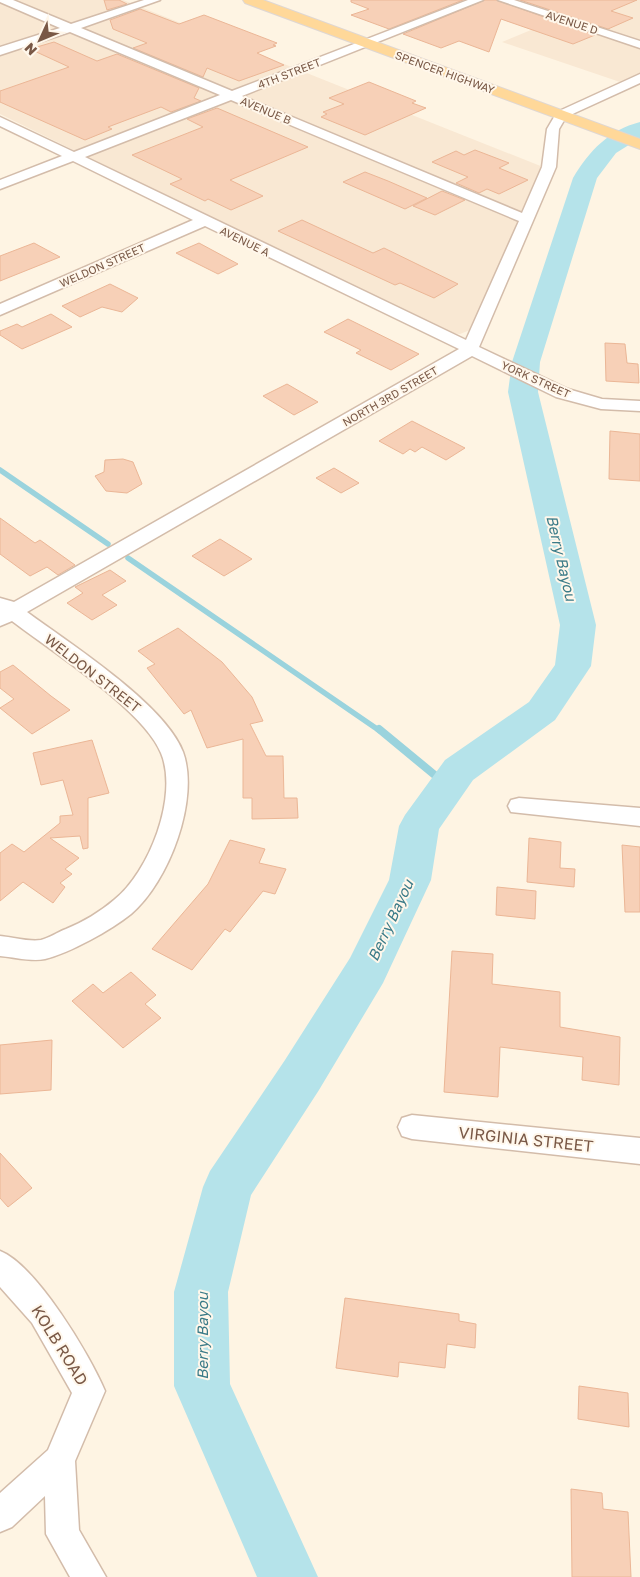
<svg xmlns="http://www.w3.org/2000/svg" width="640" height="1577" viewBox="0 0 640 1577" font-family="'Golos Text',sans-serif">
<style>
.residential{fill:#f9e8d3}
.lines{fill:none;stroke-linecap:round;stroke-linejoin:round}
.stream-far1{stroke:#9ad3dd;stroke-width:5.5}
.stream{stroke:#9ad3dd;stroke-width:8}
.river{fill:#b5e3ea;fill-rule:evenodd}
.building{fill:#f7d0b7;stroke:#ebb696}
.minor-casing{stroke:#d3bcaa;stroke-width:3}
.major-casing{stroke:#dfd7d3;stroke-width:2}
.minor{fill:#fff;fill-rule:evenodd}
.major{fill:#ffd899;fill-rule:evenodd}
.labels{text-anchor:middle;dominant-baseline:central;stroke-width:4;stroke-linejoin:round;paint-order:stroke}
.far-street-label{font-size:11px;fill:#795846;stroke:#fff7eb}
.street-label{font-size:14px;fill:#795846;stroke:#fff7eb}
.water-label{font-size:15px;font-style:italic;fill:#3b7b88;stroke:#fff7eb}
.near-street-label{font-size:16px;fill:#795846;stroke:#fff7eb}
</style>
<rect width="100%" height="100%" fill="#fef4e3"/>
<g class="residential">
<polygon points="0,0 123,0 543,167 470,330 460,334 447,333 0,114"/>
<polygon points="378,0 640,0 640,73 620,82 502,42 548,23 510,10 462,29"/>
</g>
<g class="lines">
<g class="stream-far1">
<polyline points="0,470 108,544"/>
<polyline points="128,558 380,731"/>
</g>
<polyline class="stream" points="379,729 448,786"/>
<path class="river" d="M640,122V138L616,153L597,178L540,362L538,392L596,625L591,666L555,720L473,780L439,829L431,880L383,983L319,1090L251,1195L228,1292L230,1384L318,1577H257L174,1386V1292L203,1187L210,1171L285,1060L350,958L389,880L399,826L405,815L445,760L529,702L555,665L560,625L508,392L512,362L573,178C589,151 609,130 640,122Z"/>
</g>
<g class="building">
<polygon points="104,0 119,0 127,4 107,10"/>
<polygon points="351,0 463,0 389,29 351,15 369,9 351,2"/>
<polygon points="485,0 496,0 595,35 573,44 501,19 489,52 459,41 441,48 403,34"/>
<polygon points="520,0 637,0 611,11 633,18 608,29"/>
<polygon points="140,9 179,24 204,15 277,43 273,45 276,46 257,53 284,65 239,81 207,68 203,77 133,48 147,43 113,29 110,20"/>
<polygon points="54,42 97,61 117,54 199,88 194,98 201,101 171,112 161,107 108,127 112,129 85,140 0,102 0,91 69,67 30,49"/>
<polygon points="369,82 416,101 412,103 426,108 365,135 321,117 327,114 323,112 344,104 329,98"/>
<polygon points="217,108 308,147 230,180 263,196 231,210 208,199 205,201 170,184 182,179 132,155 203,127 187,119"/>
<polygon points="475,150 509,163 499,168 528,180 499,194 487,189 479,193 456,183 468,177 432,162 456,151 464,155"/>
<polygon points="365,172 388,181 427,198 405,209 343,182"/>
<polygon points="442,191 465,200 435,215 413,206"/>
<polygon points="302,220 373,253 384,248 458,284 434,298 400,283 395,285 278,231"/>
<polygon points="34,243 60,257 0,281 0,256"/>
<polygon points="199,243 238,264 218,274 176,253"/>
<polygon points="110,284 138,298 122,312 102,307 80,317 62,306"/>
<polygon points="51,314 72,327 22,349 0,335 0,331 17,324 22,327"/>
<polygon points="348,319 419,354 391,370 356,353 361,350 324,332"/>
<polygon points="605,343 625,344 627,363 638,364 639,383 606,381"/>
<polygon points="287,384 318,402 294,415 263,396"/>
<polygon points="412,421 465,448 446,460 422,447 415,452 410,449 403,454 379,441"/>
<polygon points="610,431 640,434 640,481 609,479"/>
<polygon points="123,459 133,462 142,484 127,493 106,491 95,476 104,472 105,460"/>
<polygon points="334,468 359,483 341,493 316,478"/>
<polygon points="0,518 35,543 40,540 75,565 58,575 47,567 30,576 0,554"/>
<polygon points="220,539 252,559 224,576 192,556"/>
<polygon points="110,570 126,581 102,595 117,605 92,620 67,603 83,593 75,587"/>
<polygon points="178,628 222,662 252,697 263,721 250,724 266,756 283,756 284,798 297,798 298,818 252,819 252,798 243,798 243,739 207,748 191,710 184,714 147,668 155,664 138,651"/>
<polygon points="13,665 51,696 70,710 32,734 0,708 14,699 0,688 0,672"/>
<polygon points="92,740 109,793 88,798 88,848 83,849 80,836 50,838 79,858 65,869 72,874 60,883 65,887 53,903 23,882 0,901 0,853 12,844 24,852 60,823 60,816 73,815 63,780 41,785 33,753"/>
<polygon points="529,838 561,842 560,868 575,869 574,887 527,882"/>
<polygon points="230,840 265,849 259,863 286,869 275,894 263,891 230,932 225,929 192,970 152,949 208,884"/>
<polygon points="622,845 640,847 640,912 625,912"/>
<polygon points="497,887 536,891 535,919 496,915"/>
<polygon points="452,951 493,954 492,984 560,992 560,1027 620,1037 619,1085 582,1080 583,1057 500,1047 498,1097 444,1092"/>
<polygon points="131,972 156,995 145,1004 161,1018 123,1048 72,1001 93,984 103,993"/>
<polygon points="52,1040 51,1090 0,1094 0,1045"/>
<polygon points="0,1153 32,1188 8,1207 0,1198"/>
<polygon points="345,1298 459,1314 459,1321 476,1324 475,1348 447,1344 445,1368 399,1362 398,1377 336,1368"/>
<polygon points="579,1386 628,1393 629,1427 578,1419"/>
<polygon points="571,1489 602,1493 603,1509 628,1512 631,1577 572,1577"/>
</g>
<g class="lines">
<defs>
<g id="minor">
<path d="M0,0H13L71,24L144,0H160L81,28L232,91L468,0H483L242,96L522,213L542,167L547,129L557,112L640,74V83L566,117L559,129L556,167L479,347L568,389L602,399L640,401V411L601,409L556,397L472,356L27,612C69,643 165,704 183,752C200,799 169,882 131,914C111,930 70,953 45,959C32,962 13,957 0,956V936C12,937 29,942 41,940C49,938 58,932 66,929C83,922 100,912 114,900C149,872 179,796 161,753C144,710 50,650 12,621L0,626V598L14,602L459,349L205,226L0,315V304L193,220L73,161L0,189V180L62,156L0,126V117L74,152L220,95L70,32L0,55V47L60,28L0,2ZM231,100L519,221L466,340L85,157Z"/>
<polygon points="498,0 514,0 640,41 640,48"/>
<polygon points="519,798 640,808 640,826 511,812 508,806 511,800"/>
<polygon points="412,1115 640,1138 640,1164 412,1139 402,1136 398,1127 402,1118"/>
<path d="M0,1251C36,1265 90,1355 105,1391L75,1461L79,1530L106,1577H70L46,1534L45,1496L12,1527L0,1532V1493L48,1450L72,1393L32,1323L0,1287Z"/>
</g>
<polygon id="major" points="243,0 263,0 640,139 640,149 245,3"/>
</defs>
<use href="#minor" class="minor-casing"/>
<use href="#major" class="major-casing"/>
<use href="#minor" class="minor"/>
<use href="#major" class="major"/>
</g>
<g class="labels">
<g class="far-street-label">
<text transform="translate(572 22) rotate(18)">AVENUE D</text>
<text transform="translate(445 72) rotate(20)">SPENCER HIGHWAY</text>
<text transform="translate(289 73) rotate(-21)">4TH STREET</text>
<text transform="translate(266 110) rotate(23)">AVENUE B</text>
<text transform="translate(245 241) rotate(26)">AVENUE A</text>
<text transform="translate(102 265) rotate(-24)">WELDON STREET</text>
<text transform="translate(536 379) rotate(24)">YORK STREET</text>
<text transform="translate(390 396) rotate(-30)">NORTH 3RD STREET</text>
</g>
<g class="street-label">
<text transform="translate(93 673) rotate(38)">WELDON STREET</text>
</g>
<g class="water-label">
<text transform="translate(562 558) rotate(77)">Berry Bayou</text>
<text transform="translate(390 920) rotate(-65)">Berry Bayou</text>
<text transform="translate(202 1336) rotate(-90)">Berry Bayou</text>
</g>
<g class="near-street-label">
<text transform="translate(526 1139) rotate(6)">VIRGINIA STREET</text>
<text transform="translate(60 1345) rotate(58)">KOLB ROAD</text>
</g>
</g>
<g transform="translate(40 40) rotate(226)" stroke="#fff7eb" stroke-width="4" paint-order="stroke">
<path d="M0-4L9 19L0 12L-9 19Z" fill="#795846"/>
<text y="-8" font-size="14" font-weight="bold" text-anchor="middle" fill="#795846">N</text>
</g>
</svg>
